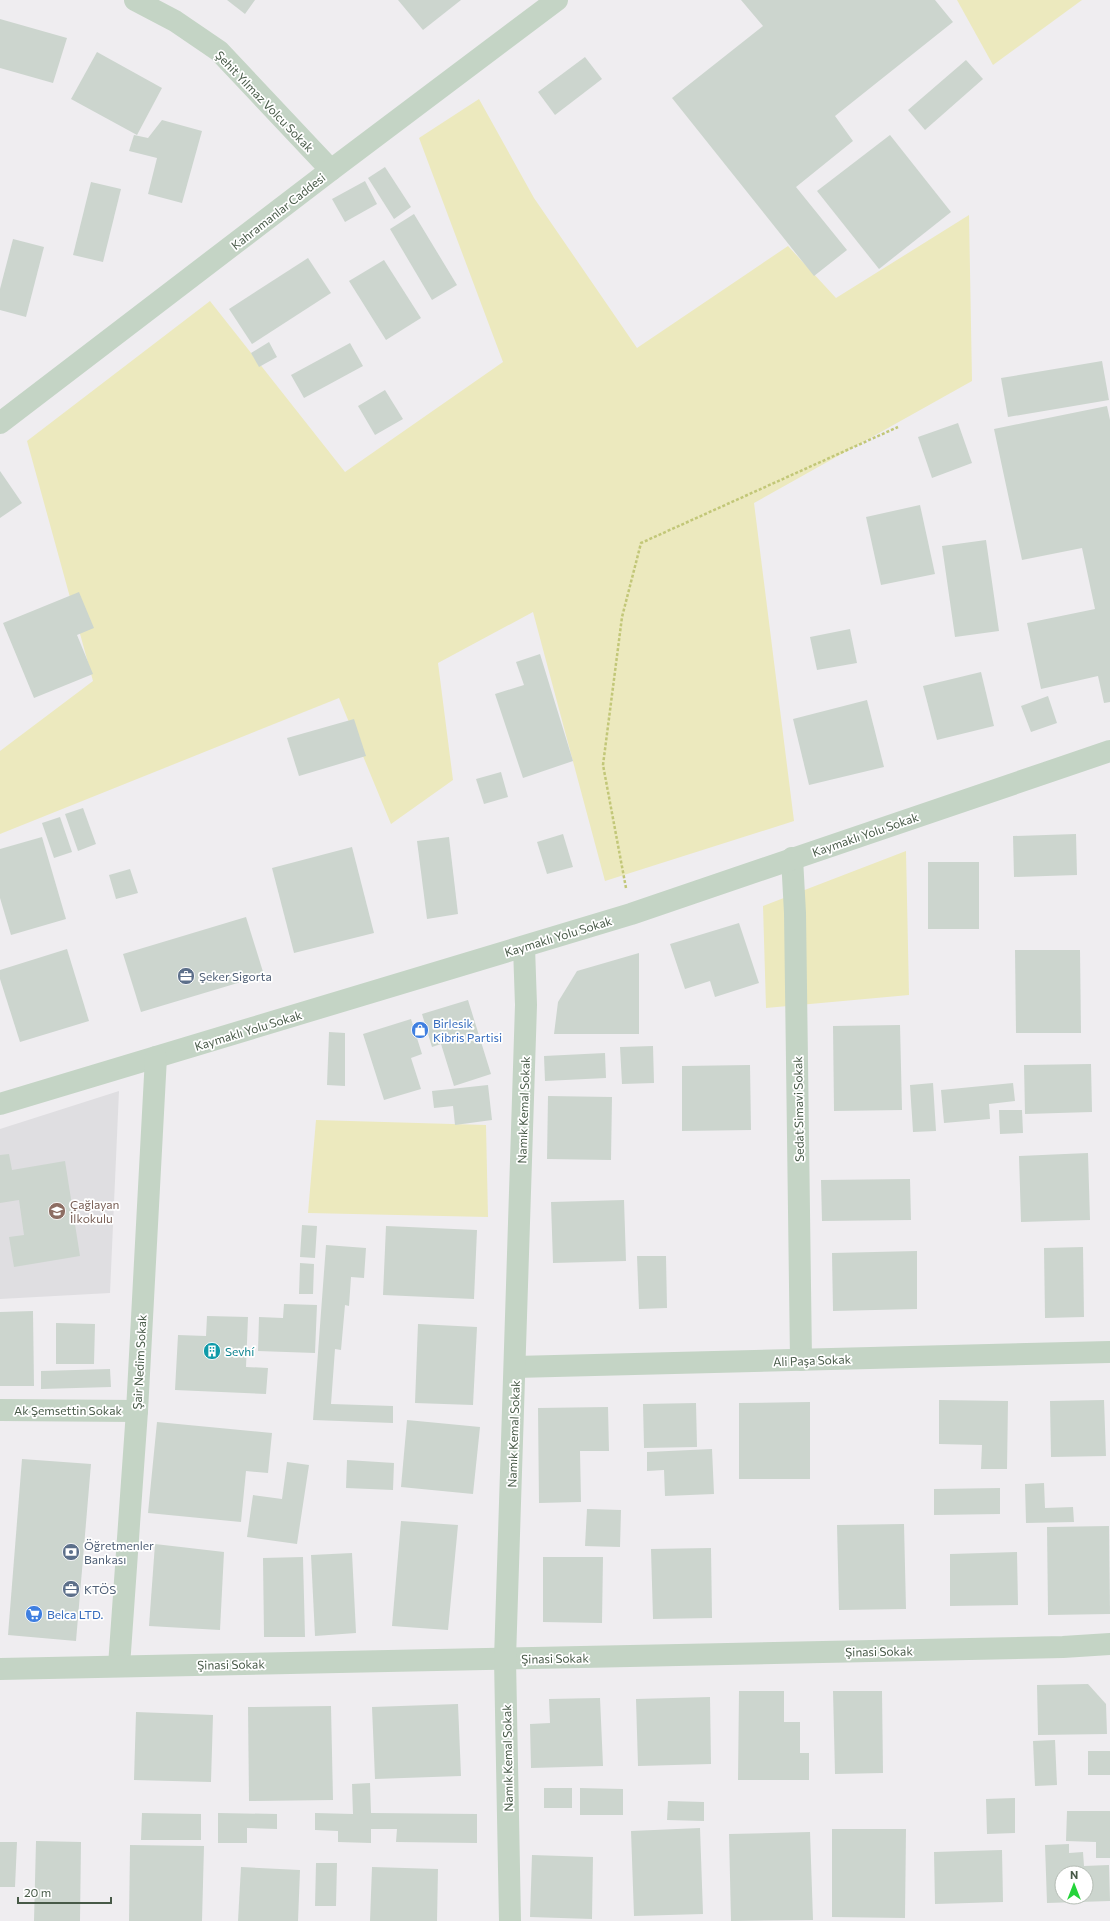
<svg xmlns="http://www.w3.org/2000/svg" width="1110" height="1921" viewBox="0 0 1110 1921" font-family="Commissioner,sans-serif">
<style>
.education{fill:#dfdee1}
.green{fill:#ece9be}
.building{fill:#ccd5ce;fill-rule:evenodd}
.lines{fill:none;stroke-linecap:round;stroke-linejoin:round}
.path{stroke:#c2c778;stroke-width:2.5;stroke-dasharray:3 2;stroke-linecap:butt}
.minor{stroke:#c4d4c5;stroke-width:22}
.labels{text-anchor:middle;dominant-baseline:central;stroke-width:3.5;stroke-linejoin:round;paint-order:stroke}
.street-label{font-size:12px;fill:#475947;stroke:#fff}
.service-label{font-size:12px;fill:#4e5e75;stroke:#fff;text-anchor:start}
.shop-label{font-size:12px;fill:#366cbe;stroke:#fff;text-anchor:start}
.education-label{font-size:12px;fill:#785e54;stroke:#fff;text-anchor:start}
.culture-label{font-size:12px;fill:#0d838f;stroke:#fff;text-anchor:start}
</style>
<rect width="100%" height="100%" fill="#efedf0"/>
<polygon class="education" points="119,1091 110,1293 0,1299 0,1129"/>
<g class="green">
<polygon points="957,0 1082,0 993,65"/>
<polygon points="479,99 534,198 637,348 788,246 836,298 969,215 972,381 754,503 794,821 605,881 533,612 438,663 453,780 391,824 339,698 0,834 0,751 93,681 27,441 210,301 345,472 503,362 419,138"/>
<polygon points="906,851 909,995 766,1008 763,906"/>
<polygon points="316,1120 486,1125 488,1217 308,1213"/>
</g>
<g class="building">
<polygon points="227,0 255,0 245,14"/>
<polygon points="398,0 461,0 423,30"/>
<polygon points="741,0 935,0 953,22 835,116 853,141 796,187 847,250 814,276 672,98 763,26"/>
<polygon points="0,19 67,38 53,83 0,68"/>
<polygon points="97,52 162,88 137,135 71,99"/>
<polygon points="585,57 602,79 555,115 538,92"/>
<polygon points="966,60 983,79 925,130 908,110"/>
<polygon points="162,120 202,131 182,203 148,194 157,158 129,151 134,135 148,138"/>
<polygon points="890,135 951,212 879,269 817,191"/>
<polygon points="385,167 411,207 394,219 368,178"/>
<polygon points="365,181 377,204 345,222 332,199"/>
<polygon points="91,182 121,189 103,262 73,255"/>
<polygon points="414,214 457,285 432,300 390,229"/>
<polygon points="13,239 44,247 26,317 0,310 0,289"/>
<polygon points="308,258 331,293 252,344 229,309"/>
<polygon points="384,260 421,318 386,340 349,281"/>
<polygon points="269,342 277,357 259,367 251,353"/>
<polygon points="350,343 363,366 304,398 291,375"/>
<polygon points="1102,361 1109,400 1008,417 1001,378"/>
<polygon points="385,390 403,419 375,435 358,406"/>
<polygon points="1107,406 1110,420 1110,702 1104,703 1098,676 1041,689 1027,623 1095,609 1082,548 1022,560 994,429"/>
<polygon points="958,423 972,463 932,478 918,437"/>
<polygon points="0,471 22,503 0,518"/>
<polygon points="920,505 935,574 881,585 866,517"/>
<polygon points="986,540 999,631 955,637 942,546"/>
<polygon points="79,592 94,628 77,635 93,674 34,698 3,623"/>
<polygon points="850,629 857,663 817,670 810,637"/>
<polygon points="540,654 573,761 523,778 495,694 524,685 516,662"/>
<polygon points="981,672 994,726 937,740 923,686"/>
<polygon points="1048,696 1057,723 1031,732 1021,706"/>
<polygon points="867,700 884,767 809,785 793,719"/>
<polygon points="354,719 366,756 299,776 287,738"/>
<polygon points="501,772 508,797 484,804 476,779"/>
<polygon points="83,808 96,844 78,851 65,814"/>
<polygon points="60,817 72,852 54,858 42,823"/>
<polygon points="563,834 573,867 547,874 537,842"/>
<polygon points="1076,834 1077,875 1014,877 1013,836"/>
<polygon points="42,837 66,919 11,935 0,898 0,849"/>
<polygon points="449,837 458,914 427,919 417,841"/>
<polygon points="352,847 374,933 294,953 272,868"/>
<rect x="928" y="862" width="51" height="67"/>
<polygon points="130,869 138,893 116,899 109,875"/>
<polygon points="246,917 264,975 141,1012 123,954"/>
<polygon points="739,923 759,983 715,997 710,981 685,989 670,944"/>
<polygon points="67,949 89,1021 20,1042 0,979 0,970"/>
<polygon points="1015,950 1080,950 1081,1033 1016,1033"/>
<polygon points="639,953 639,1034 554,1034 558,1002 577,971"/>
<polygon points="468,1000 491,1074 454,1086 441,1044 432,1047 422,1014"/>
<polygon points="411,1019 422,1054 411,1058 421,1089 384,1100 363,1034"/>
<polygon points="900,1025 902,1110 834,1111 833,1026"/>
<polygon points="329,1032 345,1033 345,1086 327,1085"/>
<polygon points="653,1046 654,1083 622,1084 620,1047"/>
<polygon points="605,1053 606,1078 545,1081 544,1056"/>
<polygon points="1091,1064 1092,1112 1025,1114 1024,1065"/>
<polygon points="750,1065 751,1130 682,1131 682,1066"/>
<polygon points="933,1083 936,1131 913,1132 910,1085"/>
<polygon points="1013,1083 1015,1101 989,1104 990,1119 944,1123 941,1090"/>
<polygon points="488,1085 492,1120 455,1125 453,1106 434,1108 432,1091"/>
<polygon points="548,1096 612,1097 611,1160 547,1159"/>
<polygon points="999,1110 1022,1110 1023,1133 1000,1134"/>
<polygon points="1088,1153 1090,1220 1021,1222 1019,1156"/>
<polygon points="9,1154 12,1170 65,1161 80,1256 14,1267 9,1237 24,1235 19,1200 0,1203 0,1155"/>
<polygon points="910,1179 911,1220 822,1221 821,1180"/>
<polygon points="624,1200 626,1261 553,1263 551,1202"/>
<polygon points="302,1225 317,1226 315,1258 300,1257"/>
<polygon points="386,1226 477,1230 474,1299 383,1295"/>
<polygon points="326,1245 366,1248 364,1278 351,1277 349,1306 345,1305 341,1350 335,1349 331,1404 393,1406 393,1423 313,1420"/>
<polygon points="1083,1247 1084,1317 1045,1318 1044,1248"/>
<polygon points="917,1251 917,1309 833,1311 832,1253"/>
<polygon points="637,1256 666,1256 667,1308 639,1309"/>
<polygon points="300,1263 314,1264 313,1294 299,1294"/>
<polygon points="284,1304 317,1305 315,1353 258,1351 259,1317 283,1318"/>
<polygon points="33,1311 34,1386 0,1386 0,1312"/>
<polygon points="207,1316 248,1317 246,1367 268,1368 266,1394 175,1390 178,1335 206,1336"/>
<polygon points="56,1323 95,1324 94,1364 56,1364"/>
<polygon points="418,1324 477,1327 473,1405 415,1403"/>
<polygon points="110,1369 111,1387 41,1389 41,1371"/>
<polygon points="939,1400 1008,1401 1007,1469 981,1469 982,1445 939,1444"/>
<polygon points="1104,1400 1106,1456 1051,1457 1050,1401"/>
<polygon points="810,1402 810,1479 739,1479 739,1403"/>
<polygon points="696,1403 697,1447 644,1448 643,1404"/>
<polygon points="608,1407 609,1451 580,1451 581,1502 539,1503 538,1408"/>
<polygon points="407,1420 480,1427 473,1494 401,1487"/>
<polygon points="157,1422 272,1433 268,1473 246,1471 241,1522 148,1513"/>
<polygon points="712,1449 714,1494 665,1496 664,1470 647,1471 647,1452"/>
<polygon points="22,1459 91,1464 76,1641 8,1635"/>
<polygon points="347,1460 394,1463 393,1490 346,1488"/>
<polygon points="287,1462 309,1465 297,1544 247,1537 253,1495 282,1499"/>
<polygon points="1044,1483 1045,1508 1073,1507 1074,1522 1026,1523 1025,1484"/>
<polygon points="1000,1488 1000,1514 934,1515 934,1489"/>
<polygon points="587,1509 621,1510 620,1547 585,1546"/>
<polygon points="401,1521 458,1525 448,1630 392,1626"/>
<polygon points="904,1524 906,1609 839,1610 837,1525"/>
<polygon points="1109,1526 1110,1614 1048,1615 1047,1527"/>
<polygon points="155,1544 224,1552 220,1630 149,1626"/>
<polygon points="711,1548 712,1618 653,1619 651,1549"/>
<polygon points="1017,1552 1018,1605 950,1606 950,1554"/>
<polygon points="352,1553 356,1633 315,1636 311,1555"/>
<polygon points="303,1557 305,1637 264,1637 263,1558"/>
<polygon points="543,1557 603,1557 602,1623 543,1622"/>
<polygon points="1088,1684 1106,1704 1107,1734 1038,1735 1037,1685"/>
<polygon points="739,1691 784,1691 784,1722 800,1722 800,1753 809,1753 809,1780 738,1780"/>
<polygon points="833,1691 882,1691 883,1773 835,1774"/>
<polygon points="710,1697 711,1764 638,1766 636,1699"/>
<polygon points="600,1698 603,1766 531,1768 530,1724 550,1723 549,1699"/>
<polygon points="458,1704 461,1776 375,1779 372,1707"/>
<polygon points="331,1706 333,1800 249,1801 248,1707"/>
<polygon points="136,1712 213,1715 211,1782 134,1780"/>
<polygon points="1055,1740 1057,1785 1035,1786 1033,1741"/>
<rect x="1088" y="1751" width="22" height="24"/>
<polygon points="370,1783 371,1813 477,1814 477,1843 396,1842 397,1829 371,1829 371,1843 338,1842 338,1831 315,1830 315,1813 353,1814 352,1784"/>
<rect x="544" y="1788" width="28" height="20"/>
<polygon points="580,1788 623,1789 623,1815 580,1815"/>
<polygon points="1015,1798 1015,1833 987,1834 986,1799"/>
<polygon points="668,1801 704,1802 704,1821 667,1820"/>
<polygon points="1067,1811 1110,1811 1110,1858 1096,1858 1096,1842 1066,1841"/>
<polygon points="142,1813 201,1814 201,1840 141,1840"/>
<polygon points="218,1813 277,1814 277,1829 247,1828 247,1843 218,1843"/>
<polygon points="700,1828 703,1914 634,1916 631,1831"/>
<polygon points="832,1829 906,1829 905,1918 832,1917"/>
<polygon points="810,1832 813,1920 731,1921 729,1834"/>
<polygon points="36,1841 81,1842 80,1921 34,1921"/>
<polygon points="0,1842 17,1842 15,1887 0,1887"/>
<path d="M1069,1844V1853L1083,1852L1084,1866L1109,1865L1110,1901L1047,1903L1045,1845ZM1062,1873H1086V1897H1062Z"/>
<polygon points="130,1845 204,1846 202,1921 129,1921"/>
<polygon points="1002,1850 1003,1902 935,1904 934,1852"/>
<polygon points="532,1855 593,1857 592,1919 530,1917"/>
<polygon points="316,1863 337,1863 336,1906 315,1906"/>
<polygon points="241,1867 300,1870 298,1921 238,1921"/>
<polygon points="372,1867 438,1869 437,1921 370,1921"/>
</g>
<g class="lines">
<polyline class="path" points="626,888 603,765 622,617 641,543 898,427"/>
<g class="minor">
<polyline points="135,0 175,21 219,51 331,170"/>
<polyline points="0,423 331,170 557,0"/>
<polyline points="792,858 795,913 801,1360"/>
<polyline points="0,1104 631,914 1110,751"/>
<polyline points="515,1367 1110,1352"/>
<polyline points="0,1410 137,1411"/>
<polyline points="119,1666 137,1411 156,1057"/>
<polyline points="0,1669 1063,1647 1110,1644"/>
<polyline points="510,1921 505,1659 526,1005 524,947"/>
</g>
</g>
<defs>
<symbol id="office-disc" viewBox="-11 -11 22 22"><circle r="9.5" fill="#5c6f8a" stroke="#fff"/><path d="M-6-3h4V-5.5h4V-3h4V5H-6ZM-1-4.5V-3h2v-1.5ZM-6 0V1H6V0Z" fill="#fff"/></symbol>
<symbol id="shop-disc" viewBox="-11 -11 22 22"><circle r="9.5" fill="#3f7fe0" stroke="#fff"/><path d="M-5-2.5h2.3a2.7 3.5 0 0 1 5.4 0H5L5.5 6h-11ZM-1.5-2.5h3a1.5 2.3 0 0 0-3 0Z" fill="#fff"/></symbol>
<symbol id="school-disc" viewBox="-11 -11 22 22"><circle r="9.5" fill="#8d6e63" stroke="#fff"/><path d="M0-5L7-2L0 1L-7-2ZM-4 1L0 2.5L4 1V4Q0 6-4 4Z" fill="#fff"/></symbol>
<symbol id="building-disc" viewBox="-11 -11 22 22"><circle r="9.5" fill="#0f9aa8" stroke="#fff"/><path d="M-4-6H4V6H1V3H-1V6H-4ZM-2.5-4.3h1.7v1.8h-1.7ZM.8-4.3h1.7v1.8H.8ZM-2.5-1h1.7V.8h-1.7ZM.8-1h1.7V.8H.8Z" fill="#fff"/></symbol>
<symbol id="bank-disc" viewBox="-11 -11 22 22"><circle r="9.5" fill="#5c6f8a" stroke="#fff"/><path d="M-6-4H6V4H-6ZM0-2.3a2.3 2.3 0 1 0 0 4.6a2.3 2.3 0 1 0 0-4.6Z" fill="#fff"/></symbol>
<symbol id="supermarket-disc" viewBox="-11 -11 22 22"><circle r="9.5" fill="#3f7fe0" stroke="#fff"/><path d="M-6-5.5h2.5l.6 2H6L4.5 2H-2.5L-4.4-4H-6ZM-1.5 3.2a1.3 1.3 0 1 0 .1 0ZM3 3.2a1.3 1.3 0 1 0 .1 0Z" fill="#fff"/></symbol>
</defs>
<g fill-rule="evenodd">
<use href="#office-disc" x="176" y="966" width="20" height="20"/>
<use href="#shop-disc" x="410" y="1020" width="20" height="20"/>
<use href="#school-disc" x="47" y="1201" width="20" height="20"/>
<use href="#building-disc" x="202" y="1341" width="20" height="20"/>
<use href="#bank-disc" x="61" y="1542" width="20" height="20"/>
<use href="#office-disc" x="61" y="1579" width="20" height="20"/>
<use href="#supermarket-disc" x="24" y="1604" width="20" height="20"/>
</g>
<g class="labels">
<g class="street-label">
<text transform="translate(265 101) rotate(46)">Şehit Yılmaz Volcu Sokak</text>
<text transform="translate(278 211) rotate(-38)">Kahramanlar Caddesi</text>
<text transform="translate(865 834) rotate(-19)">Kaymaklı Yolu Sokak</text>
<text transform="translate(558 936) rotate(-17)">Kaymaklı Yolu Sokak</text>
<text transform="translate(248 1030) rotate(-17)">Kaymaklı Yolu Sokak</text>
<text transform="translate(798 1109) rotate(-91)">Sedat Simavi Sokak</text>
<text transform="translate(523 1110) rotate(-88)">Namık Kemal Sokak</text>
<text transform="translate(812 1360) rotate(-2)">Ali Paşa Sokak</text>
<text transform="translate(139 1362) rotate(-87)">Şair Nedim Sokak</text>
<text x="68" y="1410">Ak Şemsettin Sokak</text>
<text transform="translate(513 1434) rotate(-88)">Namık Kemal Sokak</text>
<text transform="translate(879 1651) rotate(-1)">Şinasi Sokak</text>
<text transform="translate(555 1658) rotate(-1)">Şinasi Sokak</text>
<text transform="translate(231 1664) rotate(-1)">Şinasi Sokak</text>
<text transform="translate(507 1758) rotate(-91)">Namık Kemal Sokak</text>
</g>
<g class="service-label">
<text x="199" y="976">Şeker Sigorta</text>
<text x="84" y="1545">Öğretmenler<tspan x="84" dy="14">Bankası</tspan></text>
<text x="84" y="1589">KTÖS</text>
</g>
<g class="shop-label">
<text x="433" y="1023">Birlesik<tspan x="433" dy="14">Kibris Partisi</tspan></text>
<text x="47" y="1614">Belca LTD.</text>
</g>
<g class="education-label">
<text x="70" y="1204">Çağlayan<tspan x="70" dy="14">İlkokulu</tspan></text>
</g>
<g class="culture-label">
<text x="225" y="1351">Sevhí</text>
</g>
</g>
<g transform="translate(1074 1885)"><circle r="19" fill="#ffffff" stroke="#b5bdb5"/>
<path d="M0-3L7 15L0 10L-7 15Z" fill="#24d43a"/>
<text y="-6" font-size="11" font-weight="bold" text-anchor="middle" fill="#475947">N</text>
</g>
<path d="M18 1897v6h93v-6" fill="none" stroke="#475947" stroke-width="2"/>
<text x="24" y="1897" font-size="12" fill="#475947" stroke="#ffffff" stroke-width="3" paint-order="stroke">20 m</text>
</svg>
